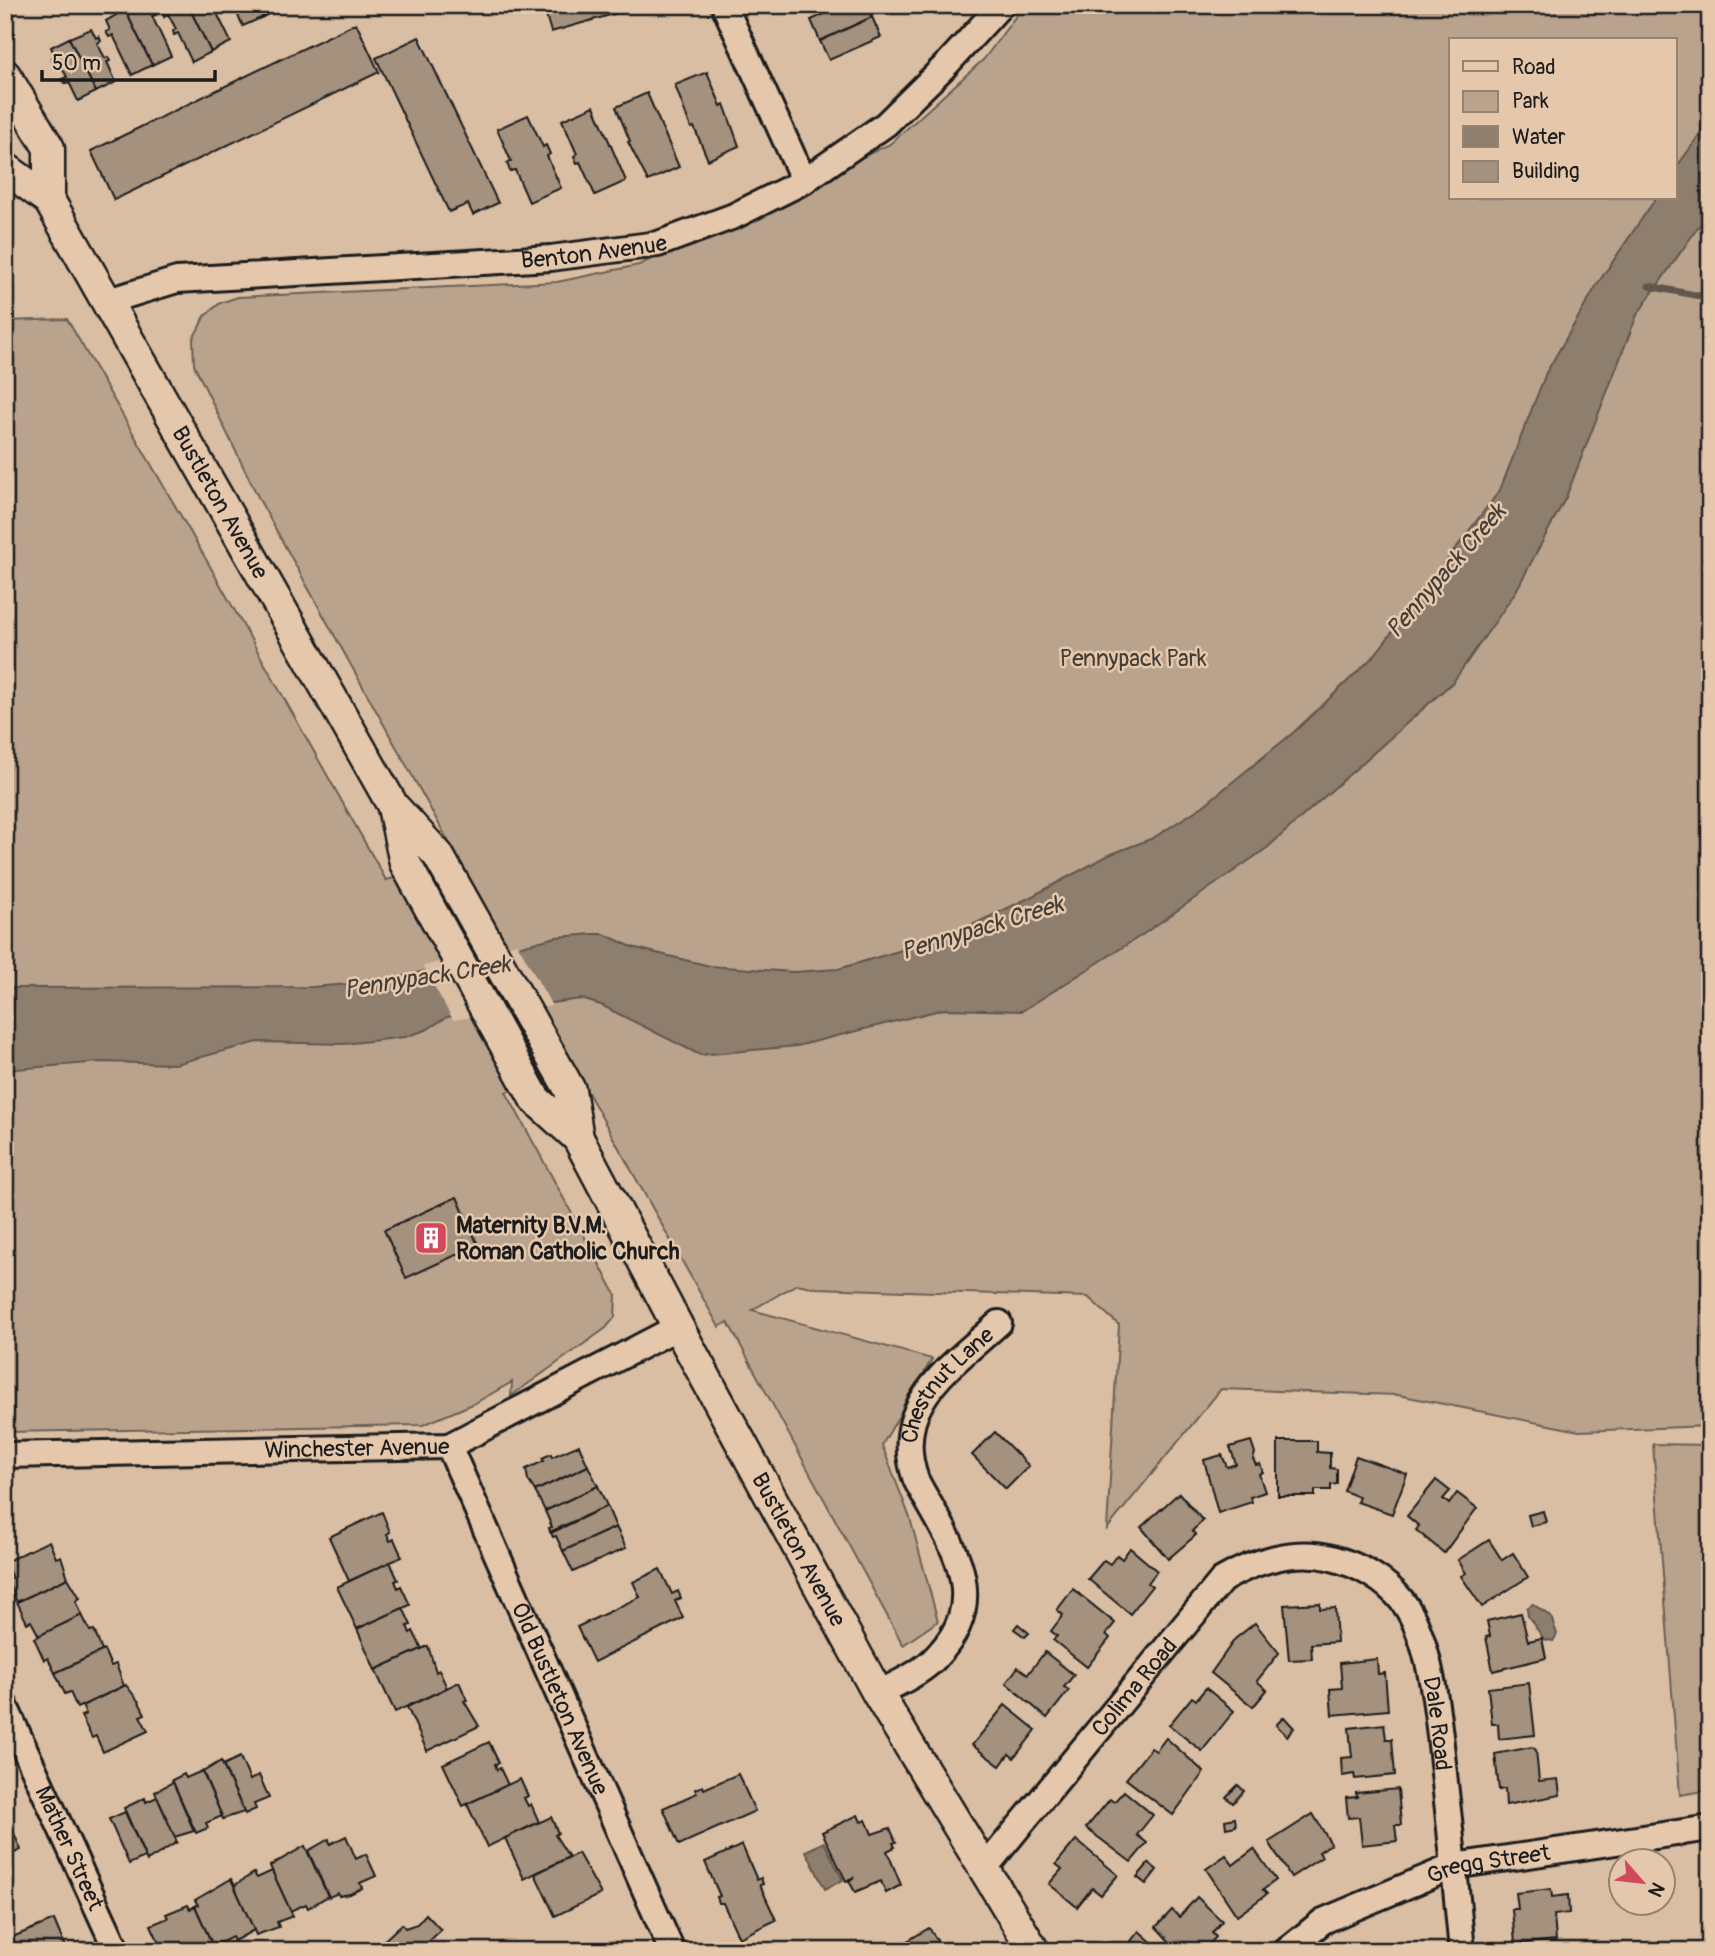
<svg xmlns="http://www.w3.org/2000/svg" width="1715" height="1956" viewBox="0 0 1715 1956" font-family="Pangolin,sans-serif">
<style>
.green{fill:#baa38d;stroke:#6b6054;stroke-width:2;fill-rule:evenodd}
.water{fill:#8e7e6e;stroke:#60574d;stroke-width:2}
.pier{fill:#d9bea3}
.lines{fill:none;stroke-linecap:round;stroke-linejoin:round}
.stream{stroke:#60574d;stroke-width:7}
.building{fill:#a4917e;stroke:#1c1c1c;stroke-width:2}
.minor-casing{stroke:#1c1c1c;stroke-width:30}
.major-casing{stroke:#1c1c1c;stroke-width:35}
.minor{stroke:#e5c8ac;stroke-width:24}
.major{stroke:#e5c8ac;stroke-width:30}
.labels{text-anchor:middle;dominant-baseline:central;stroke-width:5;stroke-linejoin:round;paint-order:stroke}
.street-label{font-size:23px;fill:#1c1c1c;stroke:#e5c8ac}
.park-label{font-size:23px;fill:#443e38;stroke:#e5c8ac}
.poi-label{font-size:23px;font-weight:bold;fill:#1c1c1c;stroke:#e5c8ac;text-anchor:start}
.water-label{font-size:24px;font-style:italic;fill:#443e39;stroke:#e5c8ac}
</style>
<rect width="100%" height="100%" fill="#d9bea3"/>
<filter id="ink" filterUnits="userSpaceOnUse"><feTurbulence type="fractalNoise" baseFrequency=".0143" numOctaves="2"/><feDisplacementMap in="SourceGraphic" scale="14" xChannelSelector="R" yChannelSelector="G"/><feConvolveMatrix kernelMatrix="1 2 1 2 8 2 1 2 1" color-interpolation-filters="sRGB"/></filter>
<g filter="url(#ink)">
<g class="green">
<path d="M1024,5H1710V1426L1579,1431L1398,1395L1221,1389L1107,1529L1119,1325L1088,1297L816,1288L797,1284L752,1310L932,1359L882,1445L910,1518L938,1621L903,1645L728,1322L719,1327L577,1073L506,1092L616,1295L615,1317L606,1328L511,1396L512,1382L475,1403L423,1425L5,1432V321L67,319L207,561L386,880L460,862L260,501L194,365L193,339L205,316L220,303L238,297L557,282L639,265L890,144L984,59ZM1451,40H1675V198H1451Z"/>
<polygon points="1653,1444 1710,1445 1710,1790 1680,1795"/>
</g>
<g class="water">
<polygon points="1710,121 1710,210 1637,315 1566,497 1515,593 1453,682 1267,848 1142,935 1022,1011 944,1009 797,1046 700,1055 601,1005 581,999 447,1017 426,1030 405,1037 344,1044 258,1042 175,1064 101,1062 5,1070 5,988 312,987 386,981 556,937 594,934 604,934 632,947 710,966 794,972 838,969 949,936 1029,898 1109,855 1153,838 1203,806 1294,732 1374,656 1500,490 1546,373 1598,283 1656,198 1675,198 1675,169"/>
<polygon points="1533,1604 1551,1617 1557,1634 1553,1641 1544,1639 1528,1616 1527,1608"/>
<polygon points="824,1842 843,1880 825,1889 806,1851"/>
</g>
<polygon class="pier" points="517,943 552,1006 453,1020 423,966"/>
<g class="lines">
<polyline class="stream" points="1649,286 1710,298"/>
</g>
<g class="building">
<polygon points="132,5 151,5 156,15 152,16 171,56 152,65 125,10"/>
<polygon points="163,5 188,5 211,52 192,62 178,33 174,35 173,31 176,29 168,14 164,17"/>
<polygon points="188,5 213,5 231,42 211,52"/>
<polygon points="233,5 257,5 263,17 243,26"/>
<polygon points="257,5 281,5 282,7 263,17"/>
<polygon points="543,5 645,5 551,32"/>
<polygon points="844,5 867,5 872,17 820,41 811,20"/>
<polygon points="125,10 152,65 132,75 113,35 109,37 106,32 110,30 106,21"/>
<polygon points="872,17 881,37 829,60 820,41"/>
<polygon points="356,23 379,72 114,200 91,151"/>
<polygon points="91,29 96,38 99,36 101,41 97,43 105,58 108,57 110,61 107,62 116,82 96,92 69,38"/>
<polygon points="419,37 498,203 473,215 468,204 449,212 376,58"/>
<polygon points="69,38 96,92 78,101 69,82 65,83 62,79 67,77 59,62 54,64 51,58 55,56 51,47"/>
<polygon points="707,72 721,106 724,104 739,146 708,160 694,127 691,128 675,85"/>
<polygon points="647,93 679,167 648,181 628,142 630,141 616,107"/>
<polygon points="594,106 626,181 595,195 580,162 577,163 574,156 577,154 562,120"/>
<polygon points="528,115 543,147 546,145 550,154 547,156 561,188 529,202 515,170 510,171 507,163 511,161 497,129"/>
<polygon points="457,1197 478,1245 406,1278 384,1230"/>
<polygon points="995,1432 1029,1466 1006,1489 972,1455"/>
<polygon points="1251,1441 1255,1453 1253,1459 1256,1465 1260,1464 1263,1472 1259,1474 1265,1492 1250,1497 1252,1502 1218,1513 1204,1460 1222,1455 1227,1467 1236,1464 1230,1447"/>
<polygon points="1278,1441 1317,1441 1317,1452 1330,1453 1330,1468 1337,1469 1337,1484 1331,1485 1331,1490 1315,1490 1315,1496 1278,1496"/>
<polygon points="579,1445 588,1466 535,1491 528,1480 526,1469 544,1461 542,1458 551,1454 552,1457"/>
<polygon points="1356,1456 1407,1474 1392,1514 1357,1502 1359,1497 1344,1491"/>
<polygon points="588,1466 598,1486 545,1511 535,1491"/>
<polygon points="1436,1480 1450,1491 1443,1499 1449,1504 1457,1493 1477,1508 1444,1553 1416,1530 1419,1526 1407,1516"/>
<polygon points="598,1486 607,1506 550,1532 549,1528 552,1527 545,1511"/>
<polygon points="1179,1493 1203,1521 1192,1531 1196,1535 1168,1559 1141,1527"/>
<polygon points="607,1506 616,1527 563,1551 556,1536 553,1537 551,1533"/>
<polygon points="1543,1511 1546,1522 1531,1526 1528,1515"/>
<polygon points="382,1512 390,1532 387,1534 390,1541 394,1539 402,1557 349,1581 329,1537"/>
<polygon points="616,1527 626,1548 573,1572 563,1551"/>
<polygon points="1489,1540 1502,1560 1513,1553 1528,1577 1482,1607 1461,1576 1466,1573 1458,1560"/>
<polygon points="49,1541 56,1558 61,1556 68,1578 17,1602 7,1580 12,1578 5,1562"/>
<polygon points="1130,1548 1157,1571 1148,1583 1152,1586 1130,1614 1088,1579 1104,1560 1110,1564 1117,1555 1122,1559"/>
<polygon points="390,1562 398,1580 395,1581 398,1588 401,1586 410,1605 357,1629 337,1587"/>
<polygon points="660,1569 672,1594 678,1591 681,1598 675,1601 683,1618 594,1662 577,1627 640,1597 633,1582"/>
<polygon points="68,1578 80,1598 76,1601 82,1615 39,1636 31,1621 27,1623 17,1602"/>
<polygon points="1073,1589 1115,1623 1106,1634 1110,1638 1087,1667 1053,1640 1057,1636 1051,1631 1063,1615 1057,1610"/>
<polygon points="1320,1603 1320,1609 1335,1608 1337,1642 1311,1644 1312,1659 1289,1660 1284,1605"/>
<polygon points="403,1608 411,1625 407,1626 410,1633 413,1631 422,1649 375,1670 357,1629"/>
<polygon points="1521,1613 1528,1641 1542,1638 1546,1658 1493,1671 1486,1637 1490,1636 1487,1621"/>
<polygon points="82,1615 90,1631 94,1630 102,1651 55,1673 48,1658 44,1660 34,1638"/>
<polygon points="1255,1623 1279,1653 1257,1681 1267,1690 1253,1707 1211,1673 1235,1639"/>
<polygon points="1018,1624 1029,1633 1025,1637 1014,1629"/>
<polygon points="428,1646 436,1672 439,1670 447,1688 395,1712 375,1670"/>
<polygon points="104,1650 111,1666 116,1664 124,1686 77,1708 70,1692 65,1694 55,1673"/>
<polygon points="1045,1652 1074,1675 1064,1687 1069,1690 1047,1718 1006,1683 1018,1667 1028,1674"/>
<polygon points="1377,1659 1378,1674 1385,1673 1388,1710 1332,1715 1330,1689 1342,1688 1340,1663"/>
<polygon points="459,1682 467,1700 464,1701 479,1726 427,1751 407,1707"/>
<polygon points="1529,1683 1535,1735 1499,1739 1498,1724 1492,1724 1488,1688"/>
<polygon points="126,1685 139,1702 145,1714 140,1716 148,1731 103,1752 96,1736 92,1738 81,1716 86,1714 82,1706"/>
<polygon points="1206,1688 1234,1711 1202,1751 1169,1725 1192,1697 1196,1700"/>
<polygon points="1005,1705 1036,1730 1014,1758 1009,1754 1000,1766 972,1745"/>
<polygon points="1284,1717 1294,1728 1287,1736 1276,1725"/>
<polygon points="1384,1724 1386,1739 1392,1739 1395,1775 1355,1779 1354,1774 1342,1776 1341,1758 1352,1757 1349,1728"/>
<polygon points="1166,1738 1204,1772 1173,1815 1126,1779 1151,1748 1156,1751"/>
<polygon points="489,1742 499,1763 495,1764 497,1770 500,1768 508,1785 463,1806 443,1764"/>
<polygon points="1532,1747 1536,1750 1539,1781 1558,1779 1560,1795 1506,1805 1505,1789 1499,1790 1495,1754"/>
<polygon points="240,1757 250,1780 259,1775 269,1798 254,1804 256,1809 245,1814 223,1765"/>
<polygon points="221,1761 244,1812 223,1819 203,1772"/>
<polygon points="202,1771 222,1816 206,1823 208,1828 196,1833 172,1780 184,1774 186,1778"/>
<polygon points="738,1774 755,1811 679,1845 663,1808 697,1793 695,1789 703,1786 704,1789"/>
<polygon points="520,1779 528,1796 524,1798 528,1806 531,1804 539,1822 487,1847 467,1804"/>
<polygon points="173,1782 194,1831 174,1837 155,1792"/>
<polygon points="1238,1785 1244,1791 1233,1803 1226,1797"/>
<polygon points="1398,1789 1401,1825 1395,1825 1397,1841 1362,1845 1359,1817 1348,1818 1346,1798 1357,1797 1356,1793"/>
<polygon points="1124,1791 1153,1815 1137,1835 1147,1843 1131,1862 1086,1828 1110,1799 1114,1802"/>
<polygon points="157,1797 177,1842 147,1861 124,1808 145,1798 146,1802"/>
<polygon points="125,1812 145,1857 129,1864 109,1819"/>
<polygon points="1313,1814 1331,1844 1319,1852 1322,1857 1291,1877 1269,1842"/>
<polygon points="858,1815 861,1822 866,1820 872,1834 890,1828 896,1842 893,1843 895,1847 887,1851 901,1885 886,1893 881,1881 855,1892 849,1881 854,1877 846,1881 822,1832"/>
<polygon points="551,1817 558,1833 555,1835 569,1857 524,1879 505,1838"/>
<polygon points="1235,1818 1236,1826 1226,1828 1225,1820"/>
<polygon points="8,1819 21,1850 5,1857 5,1820"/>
<polygon points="346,1836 356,1859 366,1854 376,1876 360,1883 362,1888 350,1894 339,1896 338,1893 329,1897 308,1851 329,1839 330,1844"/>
<polygon points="1076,1840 1118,1875 1101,1895 1092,1888 1077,1907 1049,1884 1062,1869 1056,1864"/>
<polygon points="742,1845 757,1880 761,1878 763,1884 760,1885 776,1920 739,1938 723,1903 719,1903 717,1897 720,1896 705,1862"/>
<polygon points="305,1846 328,1896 308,1908 306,1904 290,1911 270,1866"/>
<polygon points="1254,1849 1276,1880 1263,1890 1267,1894 1237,1916 1206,1869 1226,1855 1233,1865"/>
<polygon points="578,1853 601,1894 555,1916 535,1874"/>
<polygon points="1149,1863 1157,1870 1146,1884 1137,1877"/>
<polygon points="272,1871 293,1916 277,1922 279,1927 256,1935 231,1879 235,1885 254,1873 257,1878"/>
<polygon points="231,1879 254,1930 234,1941 232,1937 218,1944 220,1949 215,1951 195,1906 198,1905 195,1900"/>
<polygon points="1551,1889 1552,1897 1568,1895 1569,1913 1554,1915 1556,1940 1515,1944 1512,1909 1518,1909 1516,1893"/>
<polygon points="1197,1897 1222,1921 1212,1933 1216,1937 1203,1951 1178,1951 1156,1927 1172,1910 1179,1917"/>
<polygon points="188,1905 190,1909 195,1906 215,1951 163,1951 151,1925 168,1918 166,1914"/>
<polygon points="426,1914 441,1930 419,1951 386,1951 380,1944 402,1924 405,1928 417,1924"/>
<polygon points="54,1920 67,1951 5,1951 5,1940"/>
<polygon points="929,1928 944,1951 895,1951 894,1949"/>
<polygon points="1139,1931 1155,1945 1165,1951 1123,1951"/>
</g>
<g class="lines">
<defs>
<g id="minor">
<polyline points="724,5 804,181"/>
<path id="s1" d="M108,301L177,280L551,258L658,244L734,216L804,181L886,124L948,63L1001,5"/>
<path id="s2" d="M449,1446L672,1951"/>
<path id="s3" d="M5,1455L449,1446L678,1327"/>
<path id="s4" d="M878,1694C897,1683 922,1673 937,1656C995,1595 947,1539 916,1480C889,1404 951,1367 999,1323"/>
<path id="s5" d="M5,1706L117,1951"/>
<path id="s6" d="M984,1869L1222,1580C1254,1561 1295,1548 1332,1558C1359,1565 1386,1580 1403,1602C1435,1644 1440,1740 1446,1792C1452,1845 1457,1898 1462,1951"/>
<path id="s7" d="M1286,1951L1323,1921L1454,1866L1710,1828"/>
</g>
<g id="major">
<polyline points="5,75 49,148 49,200"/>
<path id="s8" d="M5,168L49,200L393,806L438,855L570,1090L578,1138L678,1327L878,1694L1034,1951"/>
<polyline points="393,807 405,863 535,1099 578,1138"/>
</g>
</defs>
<use href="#minor" class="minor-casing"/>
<use href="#major" class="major-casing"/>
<use href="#minor" class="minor"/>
<use href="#major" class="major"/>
</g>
</g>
<defs>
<symbol id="building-square" viewBox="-11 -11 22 22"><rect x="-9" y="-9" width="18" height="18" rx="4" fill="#d1495b" stroke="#e5c8ac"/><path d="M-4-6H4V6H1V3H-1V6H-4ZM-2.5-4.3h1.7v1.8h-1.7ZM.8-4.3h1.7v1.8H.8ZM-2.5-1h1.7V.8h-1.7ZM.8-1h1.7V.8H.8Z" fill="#fff"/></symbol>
</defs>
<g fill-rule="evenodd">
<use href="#building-square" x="412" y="1219" width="38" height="38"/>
</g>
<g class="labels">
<g class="street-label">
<text stroke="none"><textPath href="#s1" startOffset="490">Benton Avenue</textPath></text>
<text stroke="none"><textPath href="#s8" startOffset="402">Bustleton Avenue</textPath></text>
<text stroke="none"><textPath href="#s4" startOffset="374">Chestnut Lane</textPath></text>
<text stroke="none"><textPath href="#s3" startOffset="352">Winchester Avenue</textPath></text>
<text stroke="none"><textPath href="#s8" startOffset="1603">Bustleton Avenue</textPath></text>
<text stroke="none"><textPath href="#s6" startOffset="236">Colima Road</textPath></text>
<text stroke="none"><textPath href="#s2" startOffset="276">Old Bustleton Avenue</textPath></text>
<text stroke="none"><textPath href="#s6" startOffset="702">Dale Road</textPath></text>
<text stroke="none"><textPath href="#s5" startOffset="156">Mather Street</textPath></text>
<text stroke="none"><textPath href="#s7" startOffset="224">Gregg Street</textPath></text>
</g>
<g class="park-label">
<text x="1133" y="658">Pennypack Park</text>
</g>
<g class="poi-label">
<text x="456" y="1225">Maternity B.V.M.<tspan x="456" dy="26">Roman Catholic Church</tspan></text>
</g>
<g class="water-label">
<text transform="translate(1446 571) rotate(-49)">Pennypack Creek</text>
<text transform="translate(982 928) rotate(-17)">Pennypack Creek</text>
<text transform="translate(427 977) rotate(-9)">Pennypack Creek</text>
</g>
</g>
<rect width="1715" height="1956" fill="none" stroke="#e5c8ac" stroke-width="28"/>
<rect x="14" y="14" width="1687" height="1928" fill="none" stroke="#1c1c1c" stroke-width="2.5" filter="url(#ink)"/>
<rect x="1449" y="38" width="228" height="161" fill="#e5c8ac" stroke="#958372" stroke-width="2"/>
<rect x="1463" y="61" width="35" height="10" fill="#e5c8ac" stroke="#958372" stroke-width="2"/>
<text x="1512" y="74" font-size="21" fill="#1c1c1c">Road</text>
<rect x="1463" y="91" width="35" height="21" fill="#baa38d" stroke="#958372" stroke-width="2"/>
<text x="1512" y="108" font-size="21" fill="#1c1c1c">Park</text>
<rect x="1463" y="126" width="35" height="21" fill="#8e7e6e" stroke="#958372" stroke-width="2"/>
<text x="1512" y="144" font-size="21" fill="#1c1c1c">Water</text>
<rect x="1463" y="161" width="35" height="21" fill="#a4917e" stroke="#958372" stroke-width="2"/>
<text x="1512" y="178" font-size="21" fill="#1c1c1c">Building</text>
<g transform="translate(1642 1882) rotate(118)"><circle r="33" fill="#e5c8ac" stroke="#958372" stroke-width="2"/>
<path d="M0-5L12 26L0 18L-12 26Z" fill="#d1495b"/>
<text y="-10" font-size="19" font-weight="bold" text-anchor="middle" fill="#1c1c1c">N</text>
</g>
<path d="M42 70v10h173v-10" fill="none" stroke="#1c1c1c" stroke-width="3.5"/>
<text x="52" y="70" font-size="21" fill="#1c1c1c" stroke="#e5c8ac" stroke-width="5" paint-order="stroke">50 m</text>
</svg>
